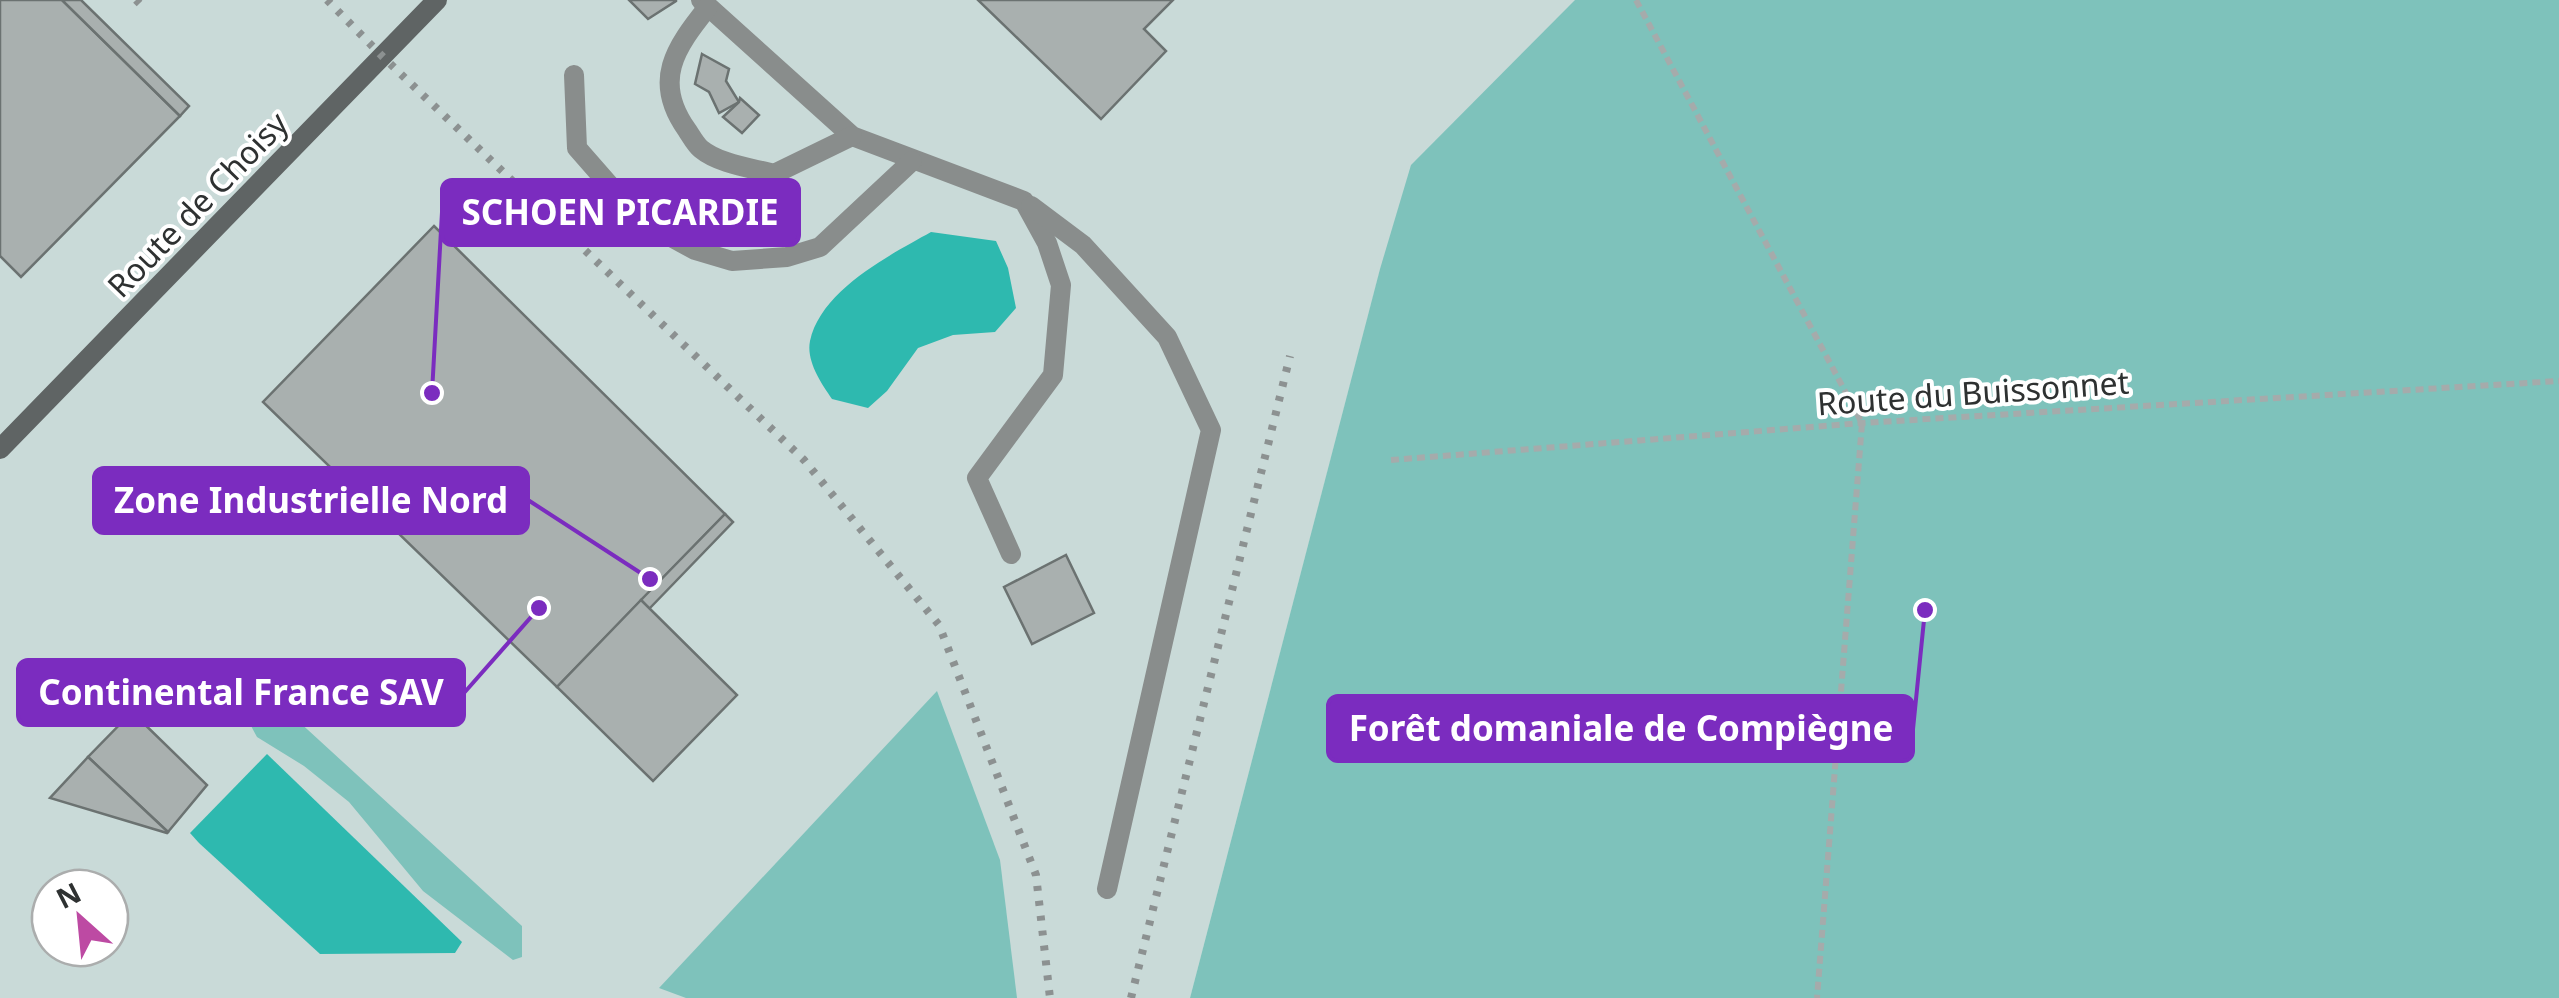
<svg xmlns="http://www.w3.org/2000/svg" width="2559" height="998" viewBox="0 0 2559 998" font-family="'Noto Sans',sans-serif">
<style>
.built{fill:#c9dad8;fill-rule:evenodd}
.green{fill:#7ec2bb}
.water{fill:#2eb9af}
.building{fill:#a9b0af;stroke:#6b7271;stroke-width:2.5}
.lines{fill:none;stroke-linecap:round;stroke-linejoin:round}
.path{stroke:#a5abab;stroke-width:6;stroke-dasharray:8 5;stroke-linecap:butt}
.lane{stroke:#898d8c;stroke-width:20}
.secondary{stroke:#5f6464;stroke-width:20}
.rail{stroke:#8c9191;stroke-width:8;stroke-dasharray:5 10;stroke-linecap:butt}
.labels{text-anchor:middle;dominant-baseline:central;stroke-width:8;stroke-linejoin:round;paint-order:stroke}
.street-label{font-size:32px;fill:#2e3131;stroke:#fff}
.leader{fill:none;stroke:#7b2cbf;stroke-width:4}
.callout-dot{fill:#7b2cbf;stroke:#fff;stroke-width:4}
.callout{fill:#7b2cbf;stroke:#7b2cbf;stroke-width:4}
.callout-label{font-size:35px;text-anchor:middle;font-weight:bold;fill:#fff}
</style>
<rect width="100%" height="100%" fill="#dce4e3"/>
<path class="built" d="M0,0H1601L1380,270L1190,998H0ZM50,888H110V948H50Z"/>
<g class="green">
<polygon points="1575,0 2559,0 2559,998 1190,998 1380,269 1411,165"/>
<polygon points="236,668 265,674 272,697 522,926 522,957 513,960 423,891 349,802 304,766 257,737 233,692"/>
<polygon points="937,691 1000,860 1017,998 686,998 659,988"/>
</g>
<g class="water">
<path d="M931,232L996,241L1008,268L1016,308L995,332L953,335L918,348L887,391L868,408L832,399C821,383 806,361 810,341C821,290 890,255 931,232Z"/>
<polygon points="267,754 462,942 455,953 320,954 199,843 190,833"/>
</g>
<g class="building">
<polygon points="0,0 62,0 180,116 21,277 0,256"/>
<polygon points="62,0 81,0 189,106 180,116"/>
<polygon points="629,0 676,0 676,1 648,19"/>
<polygon points="978,0 1173,0 1144,29 1166,51 1101,119"/>
<polygon points="702,54 729,69 726,81 739,102 719,113 709,92 695,84"/>
<polygon points="740,98 759,115 742,133 723,117 739,102"/>
<polygon points="434,226 725,514 557,687 263,402"/>
<polygon points="725,514 733,522 649,609 641,600"/>
<polygon points="1066,555 1094,613 1032,644 1004,587"/>
<polygon points="641,600 737,695 653,781 557,687"/>
<polygon points="132,712 207,785 168,832 88,757"/>
<polygon points="88,757 168,832 167,833 50,798"/>
</g>
<g class="lines">
<g class="path">
<polyline points="1636,0 1862,423 1817,998"/>
<polyline points="1391,460 1862,423 2559,381"/>
</g>
<g class="lane">
<polyline points="701,0 852,136 1024,201 1047,243 1061,285 1053,375 977,478 1011,554"/>
<path d="M708,7C675,48 652,81 687,130C691,136 696,145 701,149C719,164 752,168 774,174L852,136"/>
<polyline points="574,75 577,148 640,220 695,250 732,261 787,257 820,247 912,161"/>
<polyline points="1031,206 1083,245 1167,337 1211,430 1107,889"/>
</g>
<polyline class="secondary" points="0,449 437,0"/>
<g class="rail">
<polyline points="136,0 140,4"/>
<polyline points="327,0 382,56 804,460 939,625 1036,875 1050,998"/>
<polyline points="1131,998 1290,356"/>
</g>
</g>
<g class="labels">
<g class="street-label">
<text transform="translate(197 204) rotate(-46)">Route de Choisy</text>
<text transform="translate(1973 392) rotate(-4)">Route du Buissonnet</text>
</g>
</g>
<path class="leader" d="M432 393L442 212M650 579L528 500M539 608L464 693M1925 610L1913 729"/>
<g class="callout-dot">
<circle cx="432" cy="393" r="10"/>
<circle cx="650" cy="579" r="10"/>
<circle cx="539" cy="608" r="10"/>
<circle cx="1925" cy="610" r="10"/>
</g>
<g class="callout">
<rect x="442" y="180" width="357" height="65" rx="10"/>
<rect x="94" y="468" width="434" height="65" rx="10"/>
<rect x="18" y="660" width="446" height="65" rx="10"/>
<rect x="1328" y="696" width="585" height="65" rx="10"/>
</g>
<g class="callout-label">
<text x="620" y="225">SCHOEN PICARDIE</text>
<text x="311" y="513">Zone Industrielle Nord</text>
<text x="241" y="705">Continental France SAV</text>
<text x="1621" y="741">Forêt domaniale de Compiègne</text>
</g>
<g transform="translate(80 918) rotate(333)"><circle r="48" fill="#ffffff" stroke="#abadad" stroke-width="2.5"/>
<path d="M0-8L18 38L0 25L-18 38Z" fill="#bd4aa3"/>
<text y="-15" font-size="28" font-weight="bold" text-anchor="middle" fill="#2e3131">N</text>
</g>
</svg>
